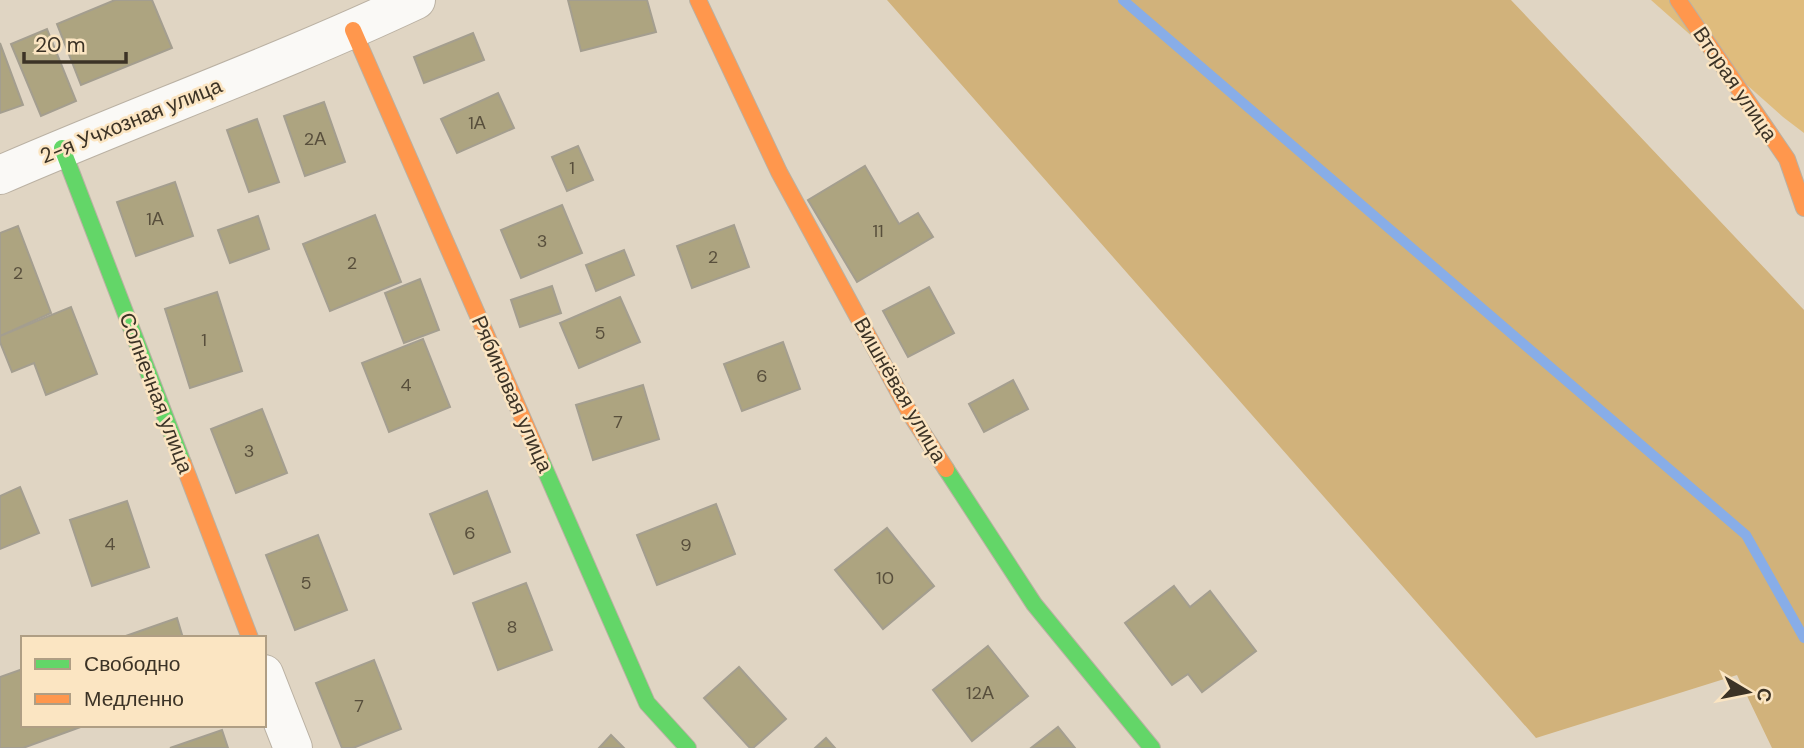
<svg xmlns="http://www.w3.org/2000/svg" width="1804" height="748" viewBox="0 0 1804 748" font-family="'DM Sans',sans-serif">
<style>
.green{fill:#dfbc7d}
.forest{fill:#d1b27b}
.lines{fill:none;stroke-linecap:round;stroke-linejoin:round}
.stream{stroke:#88ade7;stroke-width:10}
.building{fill:#ada480;stroke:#a49e8f;stroke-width:2}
.street-casing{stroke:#bab1a3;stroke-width:40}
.fast-casing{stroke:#bab1a3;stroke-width:18}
.slow-casing{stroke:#bab1a3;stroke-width:18}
.street{stroke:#faf9f6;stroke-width:38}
.fast{stroke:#63d668;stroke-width:16}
.slow{stroke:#ff974d;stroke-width:16}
.labels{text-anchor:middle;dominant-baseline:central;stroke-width:5;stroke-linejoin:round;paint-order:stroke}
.number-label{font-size:18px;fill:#584f3c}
.street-label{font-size:21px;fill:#3c3326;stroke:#fbe5c2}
</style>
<rect width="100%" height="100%" fill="#e0d5c3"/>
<polygon class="green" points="1651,0 1804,0 1804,133 1783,117"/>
<polygon class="forest" points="887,0 1511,0 1804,310 1804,748 1772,748 1737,675 1536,738"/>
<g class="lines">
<polyline class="stream" points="1123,0 1746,535 1804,638"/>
</g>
<g class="building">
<polygon points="115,0 152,0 172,48 81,85 57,24"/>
<polygon points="568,0 647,0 656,32 581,51"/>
<polygon points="47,29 76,101 41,116 11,44"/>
<polygon points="473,33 484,60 424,83 414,57"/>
<polygon points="0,43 23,105 0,113"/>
<polygon points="498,93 514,128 457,153 441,119"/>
<polygon points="324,102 345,162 305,176 284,116"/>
<polygon points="257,119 279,182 249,192 227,130"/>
<polygon points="578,146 593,180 567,191 552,157"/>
<polygon points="865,166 899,224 918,213 933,237 857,282 808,200"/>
<polygon points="175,182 193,236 136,256 117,202"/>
<polygon points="562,205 582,253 521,278 501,230"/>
<polygon points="375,215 401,282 330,311 303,244"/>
<polygon points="258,216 269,249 230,263 218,230"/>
<polygon points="734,225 749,267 692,288 677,246"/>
<polygon points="18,226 51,313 0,336 0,233"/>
<polygon points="624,250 634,275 596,291 586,265"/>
<polygon points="420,279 439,330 404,343 385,293"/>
<polygon points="552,286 561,313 520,327 511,300"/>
<polygon points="929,287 954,333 908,357 883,311"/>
<polygon points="217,292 242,371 190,388 165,309"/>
<polygon points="620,297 640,342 579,368 560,323"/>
<polygon points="71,307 97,374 46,395 34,363 12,372 0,342 0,336"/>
<polygon points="423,339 450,407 389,432 362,363"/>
<polygon points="783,342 800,389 742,411 724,364"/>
<polygon points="1013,380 1028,409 984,432 969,404"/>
<polygon points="643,385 659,439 593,460 576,405"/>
<polygon points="262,409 287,473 236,493 211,429"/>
<polygon points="20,487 39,533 0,549 0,496"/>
<polygon points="487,491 510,552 454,574 430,514"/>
<polygon points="127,501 149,567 92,586 70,520"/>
<polygon points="716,504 735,554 657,585 637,535"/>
<polygon points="887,528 934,586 883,629 835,570"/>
<polygon points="318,535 347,610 295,630 266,555"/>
<polygon points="526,583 552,650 498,670 473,603"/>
<polygon points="1174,586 1190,607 1210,591 1256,651 1202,692 1188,674 1172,685 1125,623"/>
<polygon points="177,618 183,638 124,638 123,637"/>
<polygon points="988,646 1028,696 972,741 933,690"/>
<polygon points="374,660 401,729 353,748 342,748 316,683"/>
<polygon points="739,667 786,719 753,748 750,748 704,698"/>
<polygon points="23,669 23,725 86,725 23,748 0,748 0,677"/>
<polygon points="1058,727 1075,748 1031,748"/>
<polygon points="222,730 228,748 170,748"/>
<polygon points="611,735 624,748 599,748"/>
<polygon points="826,738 835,748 815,748"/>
</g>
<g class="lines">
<defs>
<g id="street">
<path d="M0,175C138,115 280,64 416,0"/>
<polyline points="264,674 293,748"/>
</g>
<g id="fast">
<polyline points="62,148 183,463"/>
<polyline points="540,458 647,703 688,748"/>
<polyline points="946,469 1034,604 1152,748"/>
</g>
<g id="slow">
<polyline points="698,0 779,172 911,415 946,469"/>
<polyline points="1678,0 1787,159 1804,208"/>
<polyline points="353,30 540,458"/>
<polyline points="183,463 250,638"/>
</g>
</defs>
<use href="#street" class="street-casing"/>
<use href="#fast" class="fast-casing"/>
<use href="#slow" class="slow-casing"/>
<use href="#street" class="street"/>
<use href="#fast" class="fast"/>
<use href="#slow" class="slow"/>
</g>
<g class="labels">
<g class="number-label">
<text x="477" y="123">1А</text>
<text x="315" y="139">2А</text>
<text x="572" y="168">1</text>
<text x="155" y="219">1А</text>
<text x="878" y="231">11</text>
<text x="542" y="241">3</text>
<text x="713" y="257">2</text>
<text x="352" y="263">2</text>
<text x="18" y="273">2</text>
<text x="600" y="333">5</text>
<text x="204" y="340">1</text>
<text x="762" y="376">6</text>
<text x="406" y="385">4</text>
<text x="618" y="422">7</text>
<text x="249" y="451">3</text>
<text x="470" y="533">6</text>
<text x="110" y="544">4</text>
<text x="686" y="545">9</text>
<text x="885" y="578">10</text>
<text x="306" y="583">5</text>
<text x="512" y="627">8</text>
<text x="980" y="693">12А</text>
<text x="359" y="706">7</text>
</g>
<g class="street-label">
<text transform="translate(1735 84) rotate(56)">Вторая улица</text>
<text transform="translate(131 121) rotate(-22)">2-я Учхозная улица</text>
<text transform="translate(900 390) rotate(60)">Вишнёвая улица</text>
<text transform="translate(156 393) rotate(69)">Солнечная улица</text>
<text transform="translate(512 394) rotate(66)">Рябиновая улица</text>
</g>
</g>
<rect x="21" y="636" width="245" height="91" fill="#fbe5c2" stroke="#af9e84" stroke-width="2"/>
<rect x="35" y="659" width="35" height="10" fill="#63d668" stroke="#af9e84" stroke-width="2"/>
<text x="84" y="671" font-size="21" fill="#3c3326">Свободно</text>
<rect x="35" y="694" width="35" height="10" fill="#ff974d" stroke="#af9e84" stroke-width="2"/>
<text x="84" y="706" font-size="21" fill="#3c3326">Медленно</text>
<g transform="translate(1748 692) rotate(100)" stroke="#fbe5c2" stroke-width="5" paint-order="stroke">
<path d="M0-5L12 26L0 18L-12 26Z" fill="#3c3326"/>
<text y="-10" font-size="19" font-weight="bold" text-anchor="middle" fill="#3c3326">С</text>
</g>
<path d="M24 52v10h102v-10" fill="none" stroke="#3c3326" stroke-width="3.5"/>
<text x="35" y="52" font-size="21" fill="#3c3326" stroke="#fbe5c2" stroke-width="5" paint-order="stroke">20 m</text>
</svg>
